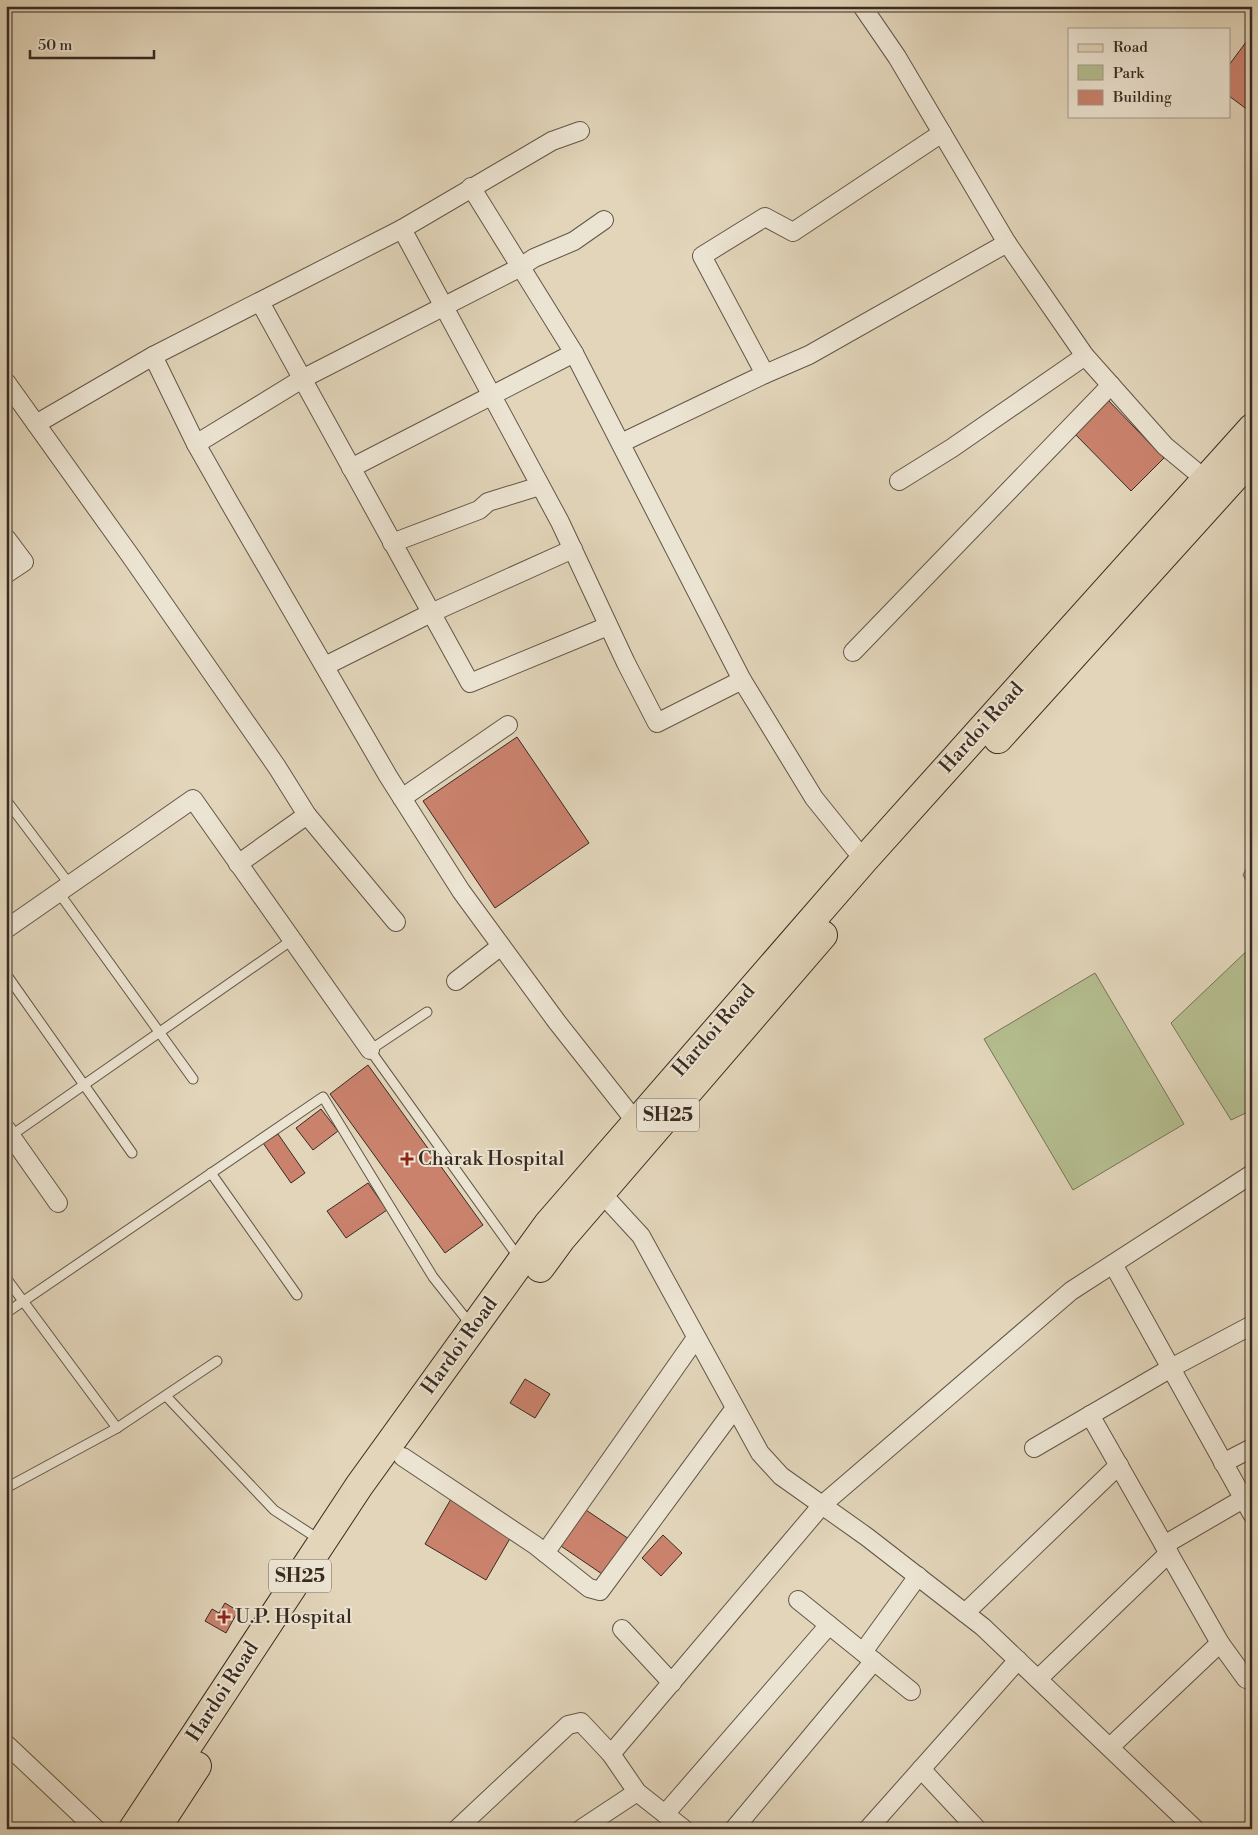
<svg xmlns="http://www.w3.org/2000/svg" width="1258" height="1835" viewBox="0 0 1258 1835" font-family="'Libre Bodoni',serif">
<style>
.green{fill:#b4bd8f;stroke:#767458}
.building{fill:#ca826d;stroke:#382b22}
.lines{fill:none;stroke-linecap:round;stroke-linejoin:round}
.lane-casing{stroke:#625648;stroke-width:11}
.street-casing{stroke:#625648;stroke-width:20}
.primary-casing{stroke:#382b22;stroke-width:30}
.lane{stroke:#ece4d2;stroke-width:9}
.street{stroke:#ece4d2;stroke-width:18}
.primary{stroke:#e2d5ba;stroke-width:28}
.poi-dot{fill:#8f2418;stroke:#ece4d2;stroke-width:2}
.labels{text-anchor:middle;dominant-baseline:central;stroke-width:4;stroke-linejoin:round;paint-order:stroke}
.shield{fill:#ece4d2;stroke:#6e6257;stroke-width:1}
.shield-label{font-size:19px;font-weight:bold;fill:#382b22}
.street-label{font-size:20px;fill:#382b22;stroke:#ece4d2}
.poi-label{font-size:20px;fill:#382b22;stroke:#ece4d2;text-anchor:start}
</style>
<rect width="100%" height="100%" fill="#e2d5ba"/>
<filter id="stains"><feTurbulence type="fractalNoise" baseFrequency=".004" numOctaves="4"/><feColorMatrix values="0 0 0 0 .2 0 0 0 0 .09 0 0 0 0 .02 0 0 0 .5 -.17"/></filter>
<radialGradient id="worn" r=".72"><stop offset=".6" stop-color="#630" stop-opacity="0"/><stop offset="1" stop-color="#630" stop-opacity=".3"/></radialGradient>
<g class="green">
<polygon points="1252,857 1252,892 1243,875"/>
<polygon points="1252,946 1252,1110 1231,1120 1171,1023"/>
<polygon points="1095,973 1184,1124 1073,1190 984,1039"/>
</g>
<g class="building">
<polygon points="1252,34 1252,113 1229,96 1229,65"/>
<polygon points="1107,399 1164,458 1131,491 1073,432"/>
<polygon points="517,737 589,843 495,908 423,801"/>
<polygon points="368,1065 483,1225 445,1253 330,1094"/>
<polygon points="321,1109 338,1131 313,1150 296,1128"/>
<polygon points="278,1134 305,1173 291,1183 263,1143"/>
<polygon points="368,1183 387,1210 346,1238 327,1211"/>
<polygon points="525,1379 550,1394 535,1418 510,1403"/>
<polygon points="451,1499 512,1535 486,1580 425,1544"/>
<polygon points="583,1508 629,1539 605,1576 558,1544"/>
<polygon points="663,1535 682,1553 661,1576 642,1558"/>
<polygon points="225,1603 238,1611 226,1633 205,1621 212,1609 219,1613"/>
</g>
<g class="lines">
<defs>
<g id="lane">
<polyline points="6,800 70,885"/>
<polyline points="59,893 193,1079"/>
<polyline points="6,974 132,1153"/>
<polyline points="427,1012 370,1050 519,1258"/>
<polyline points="9,1137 292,940"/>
<polyline points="211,1173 297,1295"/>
<polyline points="6,1278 117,1428"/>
<polyline points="6,1313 323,1097 433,1277 471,1325"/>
<polyline points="166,1396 274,1510 320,1540"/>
<polyline points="6,1488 117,1428 217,1361"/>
</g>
<g id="street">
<polyline points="862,6 897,57 1007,243 1085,356 1165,446 1212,485"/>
<polyline points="471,187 574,353 742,680"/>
<polyline points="402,229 552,141 580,131"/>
<polyline points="260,302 470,683 608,626"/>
<polyline points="765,374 809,355 1007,243"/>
<polyline points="6,382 132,558 277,767 307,815 396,922"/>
<polyline points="36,424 153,356"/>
<polyline points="621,443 765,374 702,256 765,217 793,232 942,133"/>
<polyline points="196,444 302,379 519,268 534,258 574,241 604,220"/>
<polyline points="351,468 574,353"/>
<polyline points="899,481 952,448 1085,356"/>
<polyline points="6,538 24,562 6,574"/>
<polyline points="392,543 479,510 488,502 540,486"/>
<polyline points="853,652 1111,385"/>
<polyline points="325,666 431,613 573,549"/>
<polyline points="402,798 508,725"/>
<polyline points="238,864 307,815"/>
<polyline points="6,929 193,799 370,1050"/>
<polyline points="456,981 501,946"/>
<polyline points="636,1122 557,1022 461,891 388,776 229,502 196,444 153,356 402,229 560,522 626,663 657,723 742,680 814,798 864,860"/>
<polyline points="6,1129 58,1203"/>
<polyline points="595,1186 641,1236 760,1453 781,1476 867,1537 983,1627 1195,1829"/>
<polyline points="1113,1264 1252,1514"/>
<polyline points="1090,1415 1220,1643 1246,1679"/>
<polyline points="1034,1448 1171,1368 1252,1325"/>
<polyline points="403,1457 535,1545 589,1588 600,1591 735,1408"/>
<polyline points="1223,1463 1252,1448"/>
<polyline points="1164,1545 1243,1499"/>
<polyline points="545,1553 696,1338"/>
<polyline points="798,1600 911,1691"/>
<polyline points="965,1613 1119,1465"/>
<polyline points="622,1629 672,1683"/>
<polyline points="863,1652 918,1576"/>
<polyline points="1038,1679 1169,1553"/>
<polyline points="6,1744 96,1829"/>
<polyline points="1110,1747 1220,1643"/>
<polyline points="921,1769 977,1829"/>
<polyline points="665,1814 829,1625"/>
<polyline points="457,1829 568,1725 581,1722 611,1754"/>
<polyline points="581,1829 637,1792"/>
<polyline points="684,1829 637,1792 611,1754 822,1505 1071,1291 1252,1174"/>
<polyline points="734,1829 874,1661"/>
<polyline points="868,1829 1018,1660"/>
</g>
<g id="primary">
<polyline points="998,739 1252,458"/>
<polyline points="540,1268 562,1238 823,935"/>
<polyline points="133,1829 359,1486 548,1224 864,860 1252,428"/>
<polyline points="156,1829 197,1766"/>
</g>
</defs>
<use href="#lane" class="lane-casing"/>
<use href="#street" class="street-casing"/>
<use href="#primary" class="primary-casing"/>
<use href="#lane" class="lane"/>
<use href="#street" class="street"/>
<use href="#primary" class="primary"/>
</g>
<g class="poi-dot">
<path d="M404.5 1151.5h5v5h5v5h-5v5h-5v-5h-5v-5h5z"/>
<path d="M221.5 1609.5h5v5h5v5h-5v5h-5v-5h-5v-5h5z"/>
</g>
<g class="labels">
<g class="shield">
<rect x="637" y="1098.5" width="62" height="33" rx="4"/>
<rect x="269" y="1559.5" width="62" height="33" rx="4"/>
</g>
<g class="shield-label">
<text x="668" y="1115">SH25</text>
<text x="300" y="1576">SH25</text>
</g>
<g class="street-label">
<text transform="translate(982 728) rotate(-48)">Hardoi Road</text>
<text transform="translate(714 1031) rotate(-49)">Hardoi Road</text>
<text transform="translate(460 1346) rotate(-54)">Hardoi Road</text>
<text transform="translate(223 1692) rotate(-57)">Hardoi Road</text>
</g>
<g class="poi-label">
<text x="418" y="1159">Charak Hospital</text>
<text x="235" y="1617">U.P. Hospital</text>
</g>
</g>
<rect width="1258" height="1835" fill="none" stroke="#e2d5ba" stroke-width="25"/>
<rect x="8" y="8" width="1243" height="1820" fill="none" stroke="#382b22" stroke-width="2.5"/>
<rect x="12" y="12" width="1233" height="1810" fill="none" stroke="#382b22"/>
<rect x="1068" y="28" width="162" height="90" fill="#ece4d2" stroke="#a49a8c"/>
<rect x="1078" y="44" width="25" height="8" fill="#e2d5ba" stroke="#a49a8c"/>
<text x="1113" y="52" font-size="15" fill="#382b22">Road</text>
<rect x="1078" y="65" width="25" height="15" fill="#b4bd8f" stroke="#a49a8c"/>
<text x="1113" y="78" font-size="15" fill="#382b22">Park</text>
<rect x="1078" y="90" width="25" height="15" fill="#ca826d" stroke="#a49a8c"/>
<text x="1113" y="102" font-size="15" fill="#382b22">Building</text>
<path d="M30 50v8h124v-8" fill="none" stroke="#382b22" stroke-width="2.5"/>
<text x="38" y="50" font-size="15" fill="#382b22" stroke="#ece4d2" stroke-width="4" paint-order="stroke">50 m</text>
<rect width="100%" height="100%" filter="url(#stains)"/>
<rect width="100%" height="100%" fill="url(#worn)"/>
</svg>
